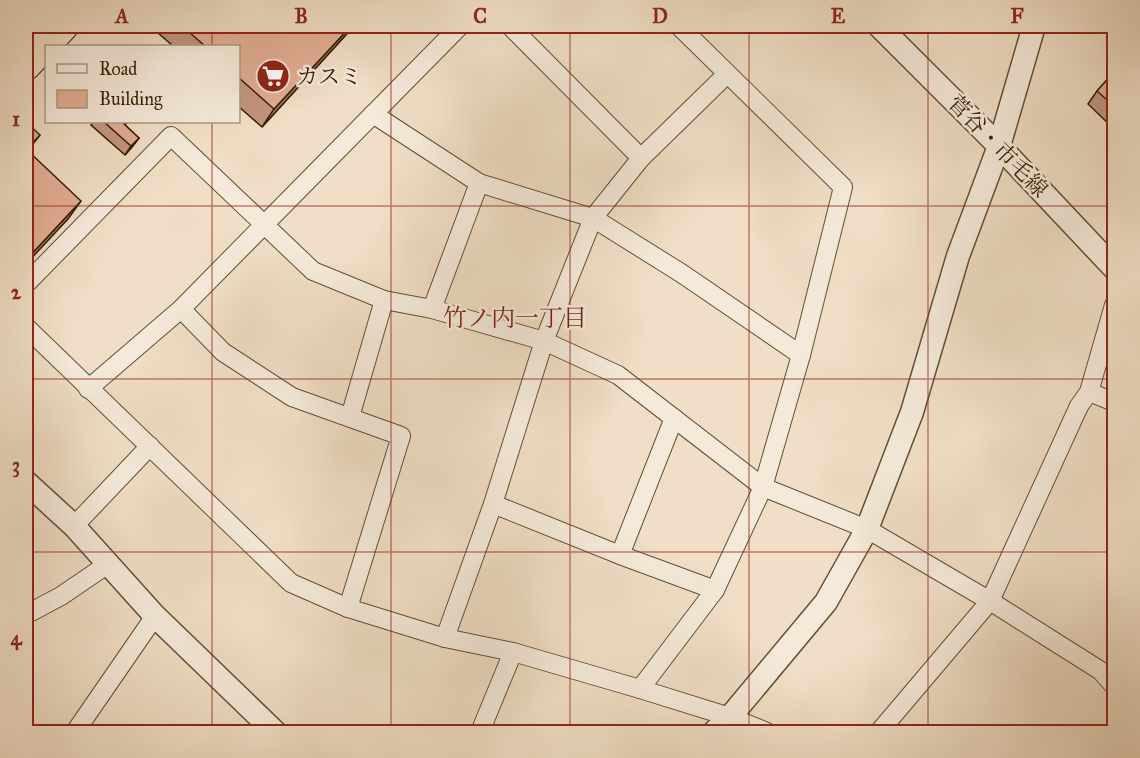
<svg xmlns="http://www.w3.org/2000/svg" width="1140" height="758" viewBox="0 0 1140 758" font-family="'IM FELL Great Primer','Noto Serif JP',serif">
<style>
.lines{fill:none;stroke-linecap:round;stroke-linejoin:round}
.minor-casing{stroke:#624f33;stroke-width:20}
.tertiary-casing{stroke:#624f33;stroke-width:25}
.trunk-casing{stroke:#331f02;stroke-width:32}
.minor{stroke:#f5eada;stroke-width:18}
.tertiary{stroke:#f5eada;stroke-width:22}
.trunk{stroke:#f0dec6;stroke-width:30}
.wall{fill:#c2957f;stroke:#331f02;stroke-width:1.5}
.shaded-wall{fill:#9e7968;stroke:#331f02;stroke-width:1.5}
.building{fill:#e2ad94;stroke:#331f02;stroke-width:1.5}
.grid{fill:none;stroke:#8f2418;stroke-width:1.5;stroke-opacity:0.55}
.labels{text-anchor:middle;dominant-baseline:central;stroke-width:5;stroke-linejoin:round;paint-order:stroke}
.poi-label{font-size:22px;fill:#331f02;stroke:#f5eada;text-anchor:start}
.street-label{font-size:22px;fill:#331f02;stroke:#f5eada}
.neighbourhood-label{font-size:24px;fill:#7a1f14;stroke:#f5eada}
.neatline{fill:none;stroke:#8f2418;stroke-width:2}
.grid-label{font-size:20px;text-anchor:middle;font-weight:bold;fill:#8f2418}
</style>
<rect width="100%" height="100%" fill="#f0dec6"/>
<filter id="stains"><feTurbulence type="fractalNoise" baseFrequency=".00333" numOctaves="4"/><feColorMatrix values="0 0 0 0 .2 0 0 0 0 .09 0 0 0 0 .02 0 0 0 .5 -.17"/></filter>
<radialGradient id="worn" r=".72"><stop offset=".6" stop-color="#630" stop-opacity="0"/><stop offset="1" stop-color="#630" stop-opacity=".3"/></radialGradient>
<g class="lines">
<defs>
<g id="minor">
<polyline points="510,26 641,158"/>
<polyline points="373,114 479,183 593,218 681,273 801,355"/>
<polyline points="26,284 171,136 313,271 384,300 432,309 544,341 618,375 763,487 867,529 990,601 1101,671 1114,686"/>
<polyline points="181,309 223,352 292,397 401,436 348,608"/>
<polyline points="432,309 479,183"/>
<polyline points="26,327 291,583 348,608 445,638 513,652 640,689 730,717 767,732"/>
<polyline points="88,389 181,309 460,26"/>
<polyline points="1089,392 1114,402"/>
<polyline points="350,417 384,300"/>
<polyline points="74,526 150,446"/>
<polyline points="620,555 674,418"/>
<polyline points="715,590 620,555 493,504 544,341 593,218 641,158 727,74"/>
<polyline points="26,612 31,612 61,596 108,564"/>
<polyline points="445,638 493,504"/>
<polyline points="640,689 715,590 763,487 801,355 843,187 679,26"/>
<polyline points="75,732 155,616"/>
<polyline points="480,732 513,652"/>
<polyline points="879,732 990,601 1079,406 1089,392 1114,305"/>
</g>
<g id="tertiary">
<polyline points="879,26 999,146 1114,268"/>
<polyline points="26,482 74,526 155,616 275,732"/>
<polyline points="714,732 730,717 826,602 867,529 912,412 958,256 999,146 1034,26"/>
</g>
<g id="trunk">
<polyline points="26,28 28,26"/>
<polyline points="26,65 63,26"/>
</g>
</defs>
<use href="#minor" class="minor-casing"/>
<use href="#tertiary" class="tertiary-casing"/>
<use href="#trunk" class="trunk-casing"/>
<use href="#minor" class="minor"/>
<use href="#tertiary" class="tertiary"/>
<use href="#trunk" class="trunk"/>
</g>
<g class="wall">
<polygon points="150,26 354,26 262,127 238,106 238,46 173,46"/>
<polygon points="1114,72 1114,129 1088,104 1097,91"/>
<polygon points="93,122 128,122 125,125 139,138 132,147 125,155 91,125"/>
</g>
<g class="shaded-wall">
<polygon points="351,26 354,26 262,127 274,109"/>
<polygon points="40,135 33,144 26,152 26,150"/>
<polygon points="139,138 132,147 125,155 131,146"/>
<polygon points="81,201 68,219 26,264 26,260"/>
</g>
<g class="building">
<polygon points="182,26 351,26 274,109 238,77 238,46 205,46"/>
<polygon points="1114,72 1114,106 1097,91"/>
<polygon points="26,122 40,135 26,150"/>
<polygon points="104,122 126,122 124,124 139,138 131,146"/>
<polygon points="26,149 81,201 26,260"/>
</g>
<path class="grid" d="M212,26V46M391,26V732M570,26V732M749,26V732M928,26V732M212,122V732M26,206H1114M26,379H1114M26,552H1114"/>
<defs>
<symbol id="supermarket-disc" viewBox="-11 -11 22 22"><circle r="9.5" fill="#8f2418" stroke="#f5eada"/><path d="M-6-5.5h2.5l.6 2H6L4.5 2H-2.5L-4.4-4H-6ZM-1.5 3.2a1.3 1.3 0 1 0 .1 0ZM3 3.2a1.3 1.3 0 1 0 .1 0Z" fill="#fff"/></symbol>
</defs>
<g fill-rule="evenodd">
<use href="#supermarket-disc" x="254" y="57" width="38" height="38"/>
</g>
<g class="labels">
<g class="poi-label">
<text x="296" y="76">カスミ</text>
</g>
<g class="street-label">
<text transform="translate(998 146) rotate(46)">菅谷・市毛線</text>
</g>
<g class="neighbourhood-label">
<text x="515" y="318">竹ノ内一丁目</text>
</g>
</g>
<rect width="1140" height="758" fill="none" stroke="#f0dec6" stroke-width="66"/>
<rect x="45" y="45" width="195" height="78" fill="#f5eada" stroke="#a79984" stroke-width="1.5"/>
<rect x="57" y="64" width="30" height="9" fill="#f5eada" stroke="#a79984" stroke-width="1.5"/>
<text x="99" y="75" font-size="18" fill="#331f02">Road</text>
<rect x="57" y="90" width="30" height="18" fill="#e2ad94" stroke="#a79984" stroke-width="1.5"/>
<text x="99" y="105" font-size="18" fill="#331f02">Building</text>
<rect x="33" y="33" width="1074" height="692" class="neatline"/>
<g class="grid-label">
<text x="122" y="23">A</text>
<text x="301" y="23">B</text>
<text x="480" y="23">C</text>
<text x="660" y="23">D</text>
<text x="838" y="23">E</text>
<text x="1017" y="23">F</text>
<text x="16" y="126">1</text>
<text x="16" y="299">2</text>
<text x="16" y="472">3</text>
<text x="16" y="645">4</text>
</g>
<rect width="100%" height="100%" filter="url(#stains)"/>
<rect width="100%" height="100%" fill="url(#worn)"/>
</svg>
